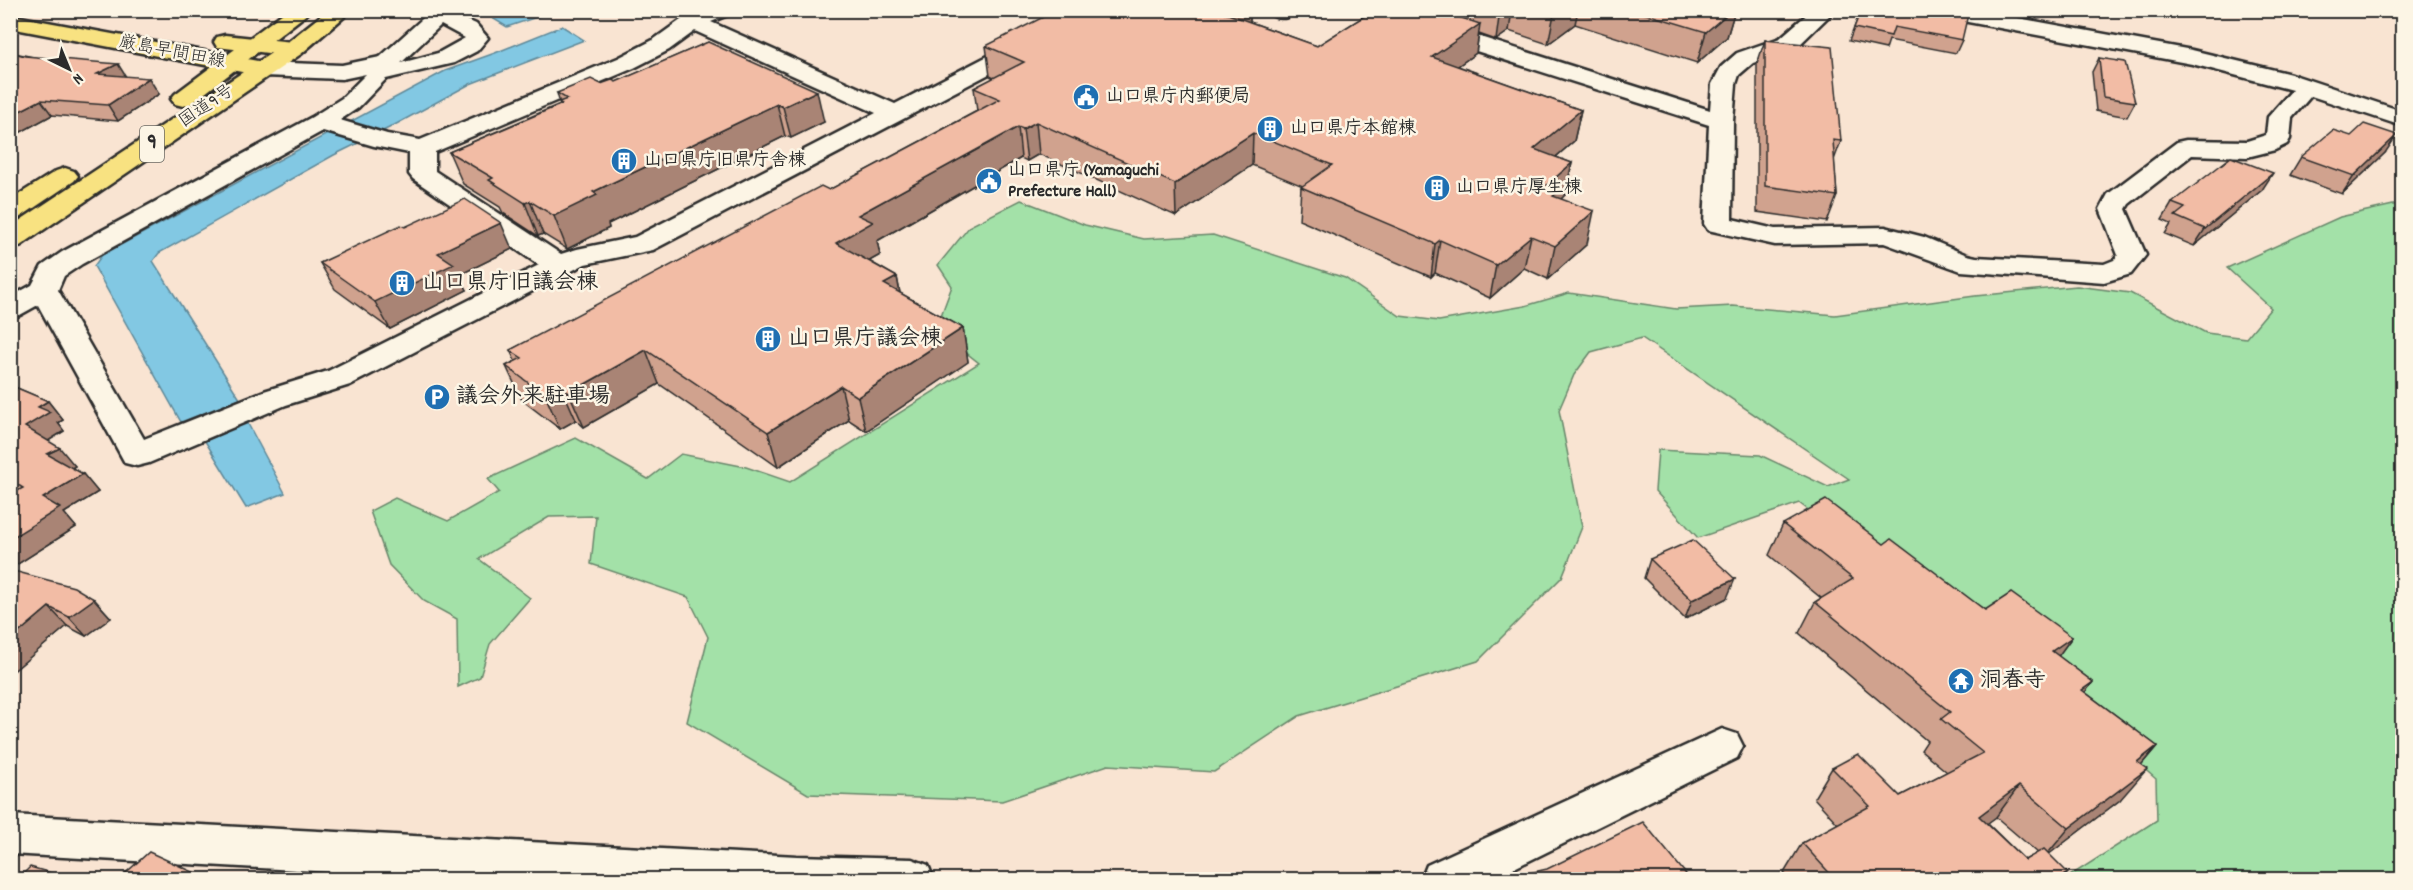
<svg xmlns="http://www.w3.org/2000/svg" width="2413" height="890" viewBox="0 0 2413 890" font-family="Dekko,'Klee One',sans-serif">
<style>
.green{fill:#a3e1a8;stroke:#67866a;stroke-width:1.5}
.water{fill:#82c8e3;stroke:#5f8999;stroke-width:1.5}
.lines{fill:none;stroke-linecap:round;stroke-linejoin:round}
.minor-casing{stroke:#2b2b2b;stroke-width:5}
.major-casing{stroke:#2b2b2b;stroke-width:5}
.highway-casing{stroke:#2b2b2b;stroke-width:5}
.minor{fill:#fcf5e5;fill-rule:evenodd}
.major{fill:#f8e281;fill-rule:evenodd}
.highway{fill:#f8e281;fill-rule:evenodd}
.wall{fill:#d0a28e;stroke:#2b2b2b;stroke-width:1.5;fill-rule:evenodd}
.shaded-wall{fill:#a98474;stroke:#2b2b2b;stroke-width:1.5}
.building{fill:#f2bca5;stroke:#2b2b2b;stroke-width:1.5}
.labels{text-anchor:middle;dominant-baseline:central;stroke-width:5;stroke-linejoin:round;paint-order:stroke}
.far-street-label{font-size:18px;fill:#2b2b2b;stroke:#fcf5e5}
.far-poi-label{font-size:18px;font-weight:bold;fill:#2b2b2b;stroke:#fcf5e5;text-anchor:start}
.shield{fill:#fcf5e5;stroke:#6a6863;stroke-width:1.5}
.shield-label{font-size:21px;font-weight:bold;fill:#2b2b2b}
.poi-label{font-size:22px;font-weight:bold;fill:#2b2b2b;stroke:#fcf5e5;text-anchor:start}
</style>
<rect width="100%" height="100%" fill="#f9e4d2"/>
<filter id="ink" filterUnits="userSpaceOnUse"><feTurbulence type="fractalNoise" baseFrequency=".0167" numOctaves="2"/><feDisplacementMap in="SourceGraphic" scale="12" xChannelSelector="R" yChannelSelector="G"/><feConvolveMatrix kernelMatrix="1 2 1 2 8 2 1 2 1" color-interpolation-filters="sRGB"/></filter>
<g filter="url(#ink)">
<polygon class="green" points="1021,200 1085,225 1144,239 1213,235 1345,278 1400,316 1439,321 1525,306 1569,293 1676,309 1733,306 1835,315 1975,296 2077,286 2130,293 2206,333 2246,338 2271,308 2227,268 2340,217 2402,203 2402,879 2065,879 2157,820 2156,779 2095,726 1799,503 1698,538 1655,491 1658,450 1760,455 1828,487 1849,479 1642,338 1591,352 1574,375 1559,410 1582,527 1562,577 1478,661 1299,716 1214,772 1108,765 1002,801 808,794 687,722 708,637 688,597 591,564 596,516 549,517 479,559 530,598 490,644 480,677 458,687 457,619 424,601 389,565 370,511 395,498 448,521 499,492 488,479 576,438 648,479 681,454 746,467 790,482 979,363 936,329 952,286 938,265 970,226"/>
<g class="water">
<polygon points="479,10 546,10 549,13 507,27"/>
<polygon points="562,26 584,40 470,84 389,128 334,155 159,253 153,261 240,399 181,422 94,266 102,255 445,71 495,53"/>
<polygon points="247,422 285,493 246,508 205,441"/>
</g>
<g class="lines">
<defs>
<g id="minor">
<path d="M432,10H455L453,14L476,24L488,38L477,51L454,63L386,79L358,108L340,120L387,134L420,140L618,58L653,40L685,17L701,10H730L728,15L711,22L895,104L1077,10H1104L1102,15L653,250L585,264L350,385L286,405L149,463L137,466L125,463L38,305L20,315L10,318V297L32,285L42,266L62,252L312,117L342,98L366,74L342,79L263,76L255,74L252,69L255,64L263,62L342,65L380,57ZM441,25L465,38L438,53L401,63ZM695,31L876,113L635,237L577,249L561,254L435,171V152L634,68L669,50ZM323,131L374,146L409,153V174L413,179L539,265L328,371L264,391L144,439L58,290L64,276L82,264Z"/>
<path d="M1267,10H1290L1291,12L1288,17C1279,19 1272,18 1267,10Z"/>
<polygon points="1361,10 1395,10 1710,110 1712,84 1721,67 1737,53 1780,38 1812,10 1835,10 1796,48 1753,63 1739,75 1736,84 1733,121 1732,219 1775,229 1885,227 1924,237 1967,255 1976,257 2104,264 2114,260 2118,255 2100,209 2108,194 2177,142 2186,140 2247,141 2266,135 2268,117 2292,90 2192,64 1936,16 1928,15 1926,10 1974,10 2192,50 2291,74 2402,111 2402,126 2311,96 2292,118 2290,139 2287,144 2275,150 2247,157 2192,155 2129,204 2126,209 2146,255 2131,274 2104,282 1961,271 1884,243 1775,245 1708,230 1704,224 1709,125 1363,15"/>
<polygon points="1722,729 1737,734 1743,746 1737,758 1490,880 1421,880 1427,865"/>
<polygon points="10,815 797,856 912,859 928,865 934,880 474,880 10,854"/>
</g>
<g id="major">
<polygon points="10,15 263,62 271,64 274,69 271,74 263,76 10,28"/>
<polygon points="225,35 293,42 301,44 304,49 301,54 293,56 217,47 214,42 217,37"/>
</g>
<g id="highway">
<polygon points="287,10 312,10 191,104 183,106 175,104 171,99 175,94"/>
<polygon points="328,10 352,10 301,54 20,246 10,248 10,227 285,44"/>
<polygon points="65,168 74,171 78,176 74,181 19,218 10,220 10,200 56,171"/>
</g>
</defs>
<use href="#minor" class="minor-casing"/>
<use href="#major" class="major-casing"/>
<use href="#highway" class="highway-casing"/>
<use href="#minor" class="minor"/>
<use href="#major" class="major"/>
<use href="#highway" class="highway"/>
</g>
<g class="wall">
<polygon points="1250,10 1250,22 1317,46 1374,10 1735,10 1727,37 1697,63 1575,24 1548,44 1509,31 1496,40 1479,34 1476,53 1458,66 1581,110 1574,141 1556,157 1572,163 1565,195 1561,199 1587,244 1548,279 1524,268 1490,298 1435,273 1431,277 1299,220 1301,187 1303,186 1252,165 1176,216 1039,154 1027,161 1021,158 877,241 880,255 869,261 897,277 900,293 963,328 968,362 866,431 849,420 778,467 659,384 584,427 576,420 560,429 522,400 506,366 515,361 510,350 829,190 977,111 974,88 994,78 990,76 986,46 1119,13"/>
<polygon points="1861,10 1962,40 1956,53 1889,40 1886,49 1849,41"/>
<polygon points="1765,40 1841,141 1834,160 1837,196 1827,222 1757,212 1757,64"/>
<polygon points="708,42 824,122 791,138 785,136 608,224 609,228 567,249 543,234 538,236 503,213 500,207 463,184 449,152 560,104 557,93 616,82"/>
<polygon points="10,52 126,77 159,94 118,121 52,115 10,138"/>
<polygon points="2099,58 2135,102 2127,117 2096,111 2092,72"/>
<polygon points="2385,153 2342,194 2290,175 2301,157"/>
<polygon points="2262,190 2194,246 2165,234 2171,224 2162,220 2172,203"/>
<polygon points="405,227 512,249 459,275 467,290 390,329 335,289 320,263"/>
<polygon points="10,385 48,401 63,420 58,423 64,431 48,441 75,466 72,468 83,474 98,492 64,513 76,527 10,569 10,495 16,492 10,489"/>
<path d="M1783,524L1884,544L1985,610L2072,637L2058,656L2093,682L2085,692L2157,746L2141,765L2120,800L2049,854L2062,879H1790L1784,873L1802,843L1838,824L1814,798L1832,768L1900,796L1947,772L1921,750L1927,741L1799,633L1815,602L1821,598L1769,555ZM1996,817L2038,853L2025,860L1987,823Z"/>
<polygon points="1650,559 1727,598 1685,619 1644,578"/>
<polygon points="10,570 94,599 111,618 86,636 67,626 10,674"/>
</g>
<g class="shaded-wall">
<polygon points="1230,10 1250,10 1250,28 1225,13"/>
<polygon points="1500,10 1512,10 1509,31 1496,40"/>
<polygon points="1559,10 1578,10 1575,24 1548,44 1554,14"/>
<polygon points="1732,10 1735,10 1727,37 1697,63 1706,32"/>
<polygon points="1480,24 1476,53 1428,87 1432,57"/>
<polygon points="118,64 128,80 97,74"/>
<polygon points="149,78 159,94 118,121 108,105"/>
<polygon points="817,91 824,122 791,138 783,107"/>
<polygon points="41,100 52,115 10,138 10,116"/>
<polygon points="777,104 785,136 608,224 609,228 567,249 554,216 593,192"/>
<polygon points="1581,110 1574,141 1528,181 1534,149"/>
<polygon points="1036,122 1039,154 1027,161 1023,129"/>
<polygon points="1018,127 1021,158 877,241 880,255 843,276 836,243 858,215"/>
<polygon points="1253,133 1252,165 1176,216 1175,184"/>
<polygon points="2397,135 2385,153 2342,194 2354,176"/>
<polygon points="1572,163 1565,195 1558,202 1553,223 1547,185"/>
<polygon points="2273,173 2262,190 2194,246 2205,229"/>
<polygon points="530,201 543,234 538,236 525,203"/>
<polygon points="1594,211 1587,244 1548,279 1555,246"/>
<polygon points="501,223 512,249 459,275 467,290 390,329 375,302 438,253"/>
<polygon points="1531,236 1524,268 1490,298 1496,265"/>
<polygon points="1440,240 1435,273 1431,277 1435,244"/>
<polygon points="897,277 903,310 884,284"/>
<polygon points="963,328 968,362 866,431 858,397"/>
<polygon points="646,350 659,384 584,427 569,393"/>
<polygon points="561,386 576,420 560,429 545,395"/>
<polygon points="841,386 849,420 778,467 768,432"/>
<polygon points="48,401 63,420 58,423 64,431 40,446 25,427 38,407"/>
<polygon points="60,448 75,466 63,473 47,454"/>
<polygon points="83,474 98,492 64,513 76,527 10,569 10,539 43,498"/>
<polygon points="1735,579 1727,598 1685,619 1692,600"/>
<polygon points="94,599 111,618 86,636 69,617"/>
<polygon points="49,607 67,626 10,674 10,640"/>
<polygon points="2072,637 2049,669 2052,651"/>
<polygon points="2093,682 2069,713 2082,690"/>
<polygon points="2157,746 2131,777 2137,762"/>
<polygon points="2147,769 2120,800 2044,858 2069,828"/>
<polygon points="2019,786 1996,817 1957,846 1979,816"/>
<polygon points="193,872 201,879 185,879"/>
<polygon points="2068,873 2062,879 2057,879"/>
</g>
<g class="building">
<polygon points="1057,10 1111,10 1119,13 1125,10 1230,10 1225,13 1317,46 1374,10 1437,10 1480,24 1432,57 1581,110 1534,149 1572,163 1547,185 1560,191 1553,196 1594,211 1555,246 1531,236 1496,265 1440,240 1435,244 1301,187 1332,165 1253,133 1175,184 1036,122 1023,129 1018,127 858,215 873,222 836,243 897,277 884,284 963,328 858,397 841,386 768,432 646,350 569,393 561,386 545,395 506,366 522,358 510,350 821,186 829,190 1000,99 974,88 1024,62 986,46"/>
<polygon points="1541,10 1559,10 1554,14"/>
<polygon points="1633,10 1732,10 1706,32"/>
<polygon points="1861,10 1969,10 1962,40 1894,27 1891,36 1854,28"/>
<polygon points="1765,40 1832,47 1841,141 1833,140 1837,196 1765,186"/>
<polygon points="708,42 817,91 783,107 777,104 593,192 597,195 554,216 530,201 525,203 489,180 493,178 449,152 562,104 559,102 567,99 557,93 591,79 601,84 612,80 616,82"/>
<polygon points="10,52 25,56 118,64 97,74 149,78 108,105 41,100 10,116"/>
<polygon points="2099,58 2125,62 2135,102 2103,97"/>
<polygon points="2364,124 2397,135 2354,176 2301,157 2333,130 2351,136"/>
<polygon points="2231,157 2273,173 2205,229 2175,216 2185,208 2172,203"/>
<polygon points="465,199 501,223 438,253 454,264 375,302 320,263 401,225 405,227"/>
<polygon points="10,385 48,401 38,407 50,412 25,427 60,448 47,454 83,474 43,498 60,508 10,539 10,495 23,488 10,480"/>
<polygon points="1826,500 1884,544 1891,539 1985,610 2011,593 2072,637 2052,651 2093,682 2082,690 2157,746 2137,762 2147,769 2069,828 2019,786 1979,816 2025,860 2044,849 2068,873 2057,879 1835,879 1802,843 1870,806 1832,768 1858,754 1900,796 1983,753 1941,719 1950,712 1815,602 1853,579 1783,524"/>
<polygon points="1693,540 1735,579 1692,600 1650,559"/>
<polygon points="10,570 74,587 94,599 69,617 49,607 10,640"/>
<polygon points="1643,822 1690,879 1502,879 1547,869"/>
<polygon points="149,852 193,872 185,879 119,879"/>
<polygon points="30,867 72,879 18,879"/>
</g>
</g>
<defs>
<symbol id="civic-disc" viewBox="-11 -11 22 22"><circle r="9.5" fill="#1f6fb2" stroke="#fcf5e5"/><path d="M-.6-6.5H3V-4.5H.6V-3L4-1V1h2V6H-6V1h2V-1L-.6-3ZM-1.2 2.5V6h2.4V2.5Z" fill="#fff"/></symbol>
<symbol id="building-disc" viewBox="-11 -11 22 22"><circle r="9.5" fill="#1f6fb2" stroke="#fcf5e5"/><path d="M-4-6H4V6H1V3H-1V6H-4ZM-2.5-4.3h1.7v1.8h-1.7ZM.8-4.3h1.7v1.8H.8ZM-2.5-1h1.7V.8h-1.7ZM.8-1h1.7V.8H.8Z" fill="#fff"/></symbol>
<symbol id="parking-disc" viewBox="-11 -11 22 22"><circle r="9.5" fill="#1f6fb2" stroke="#fcf5e5"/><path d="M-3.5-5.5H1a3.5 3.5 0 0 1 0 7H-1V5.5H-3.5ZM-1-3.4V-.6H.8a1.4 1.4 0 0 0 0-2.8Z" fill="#fff"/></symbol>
<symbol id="temple-disc" viewBox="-11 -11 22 22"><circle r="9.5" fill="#1f6fb2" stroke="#fcf5e5"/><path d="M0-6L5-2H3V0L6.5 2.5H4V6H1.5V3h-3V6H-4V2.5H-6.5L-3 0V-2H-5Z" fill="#fff"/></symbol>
</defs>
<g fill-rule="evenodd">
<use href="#civic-disc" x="1071" y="82" width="30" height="30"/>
<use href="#building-disc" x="1255" y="114" width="30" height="30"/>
<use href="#building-disc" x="609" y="146" width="30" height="30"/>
<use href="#civic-disc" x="974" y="166" width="30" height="30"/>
<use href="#building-disc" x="1422" y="173" width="30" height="30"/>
<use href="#building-disc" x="387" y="268" width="30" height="30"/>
<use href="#building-disc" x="753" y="324" width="30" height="30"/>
<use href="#parking-disc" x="422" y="382" width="30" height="30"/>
<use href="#temple-disc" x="1946" y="666" width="30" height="30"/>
</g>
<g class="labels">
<g class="far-street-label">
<text transform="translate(172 53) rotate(11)">厳島早間田線</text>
<text transform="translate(207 107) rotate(-34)">国道9号</text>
</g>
<g class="far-poi-label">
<text x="1106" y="97">山口県庁内郵便局</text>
<text x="1290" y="129">山口県庁本館棟</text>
<text x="644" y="161">山口県庁旧県庁舎棟</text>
<text x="1008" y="171">山口県庁 (Yamaguchi<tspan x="1008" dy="21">Prefecture Hall)</tspan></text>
<text x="1456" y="188">山口県庁厚生棟</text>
</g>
<rect class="shield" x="140" y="126" width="24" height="36" rx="4.5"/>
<g class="shield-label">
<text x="152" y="144">9</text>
</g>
<g class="poi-label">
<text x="422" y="283">山口県庁旧議会棟</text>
<text x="788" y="339">山口県庁議会棟</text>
<text x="456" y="397">議会外来駐車場</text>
<text x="1980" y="681">洞春寺</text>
</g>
</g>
<rect width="2413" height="890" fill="none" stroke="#fcf5e5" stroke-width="36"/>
<rect x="18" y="18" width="2377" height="854" fill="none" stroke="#2b2b2b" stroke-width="2" filter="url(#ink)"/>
<g transform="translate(69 69) rotate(137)" stroke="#fcf5e5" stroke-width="4.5" paint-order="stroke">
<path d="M0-4.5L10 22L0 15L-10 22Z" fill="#2b2b2b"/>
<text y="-9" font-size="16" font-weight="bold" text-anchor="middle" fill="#2b2b2b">N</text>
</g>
</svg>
